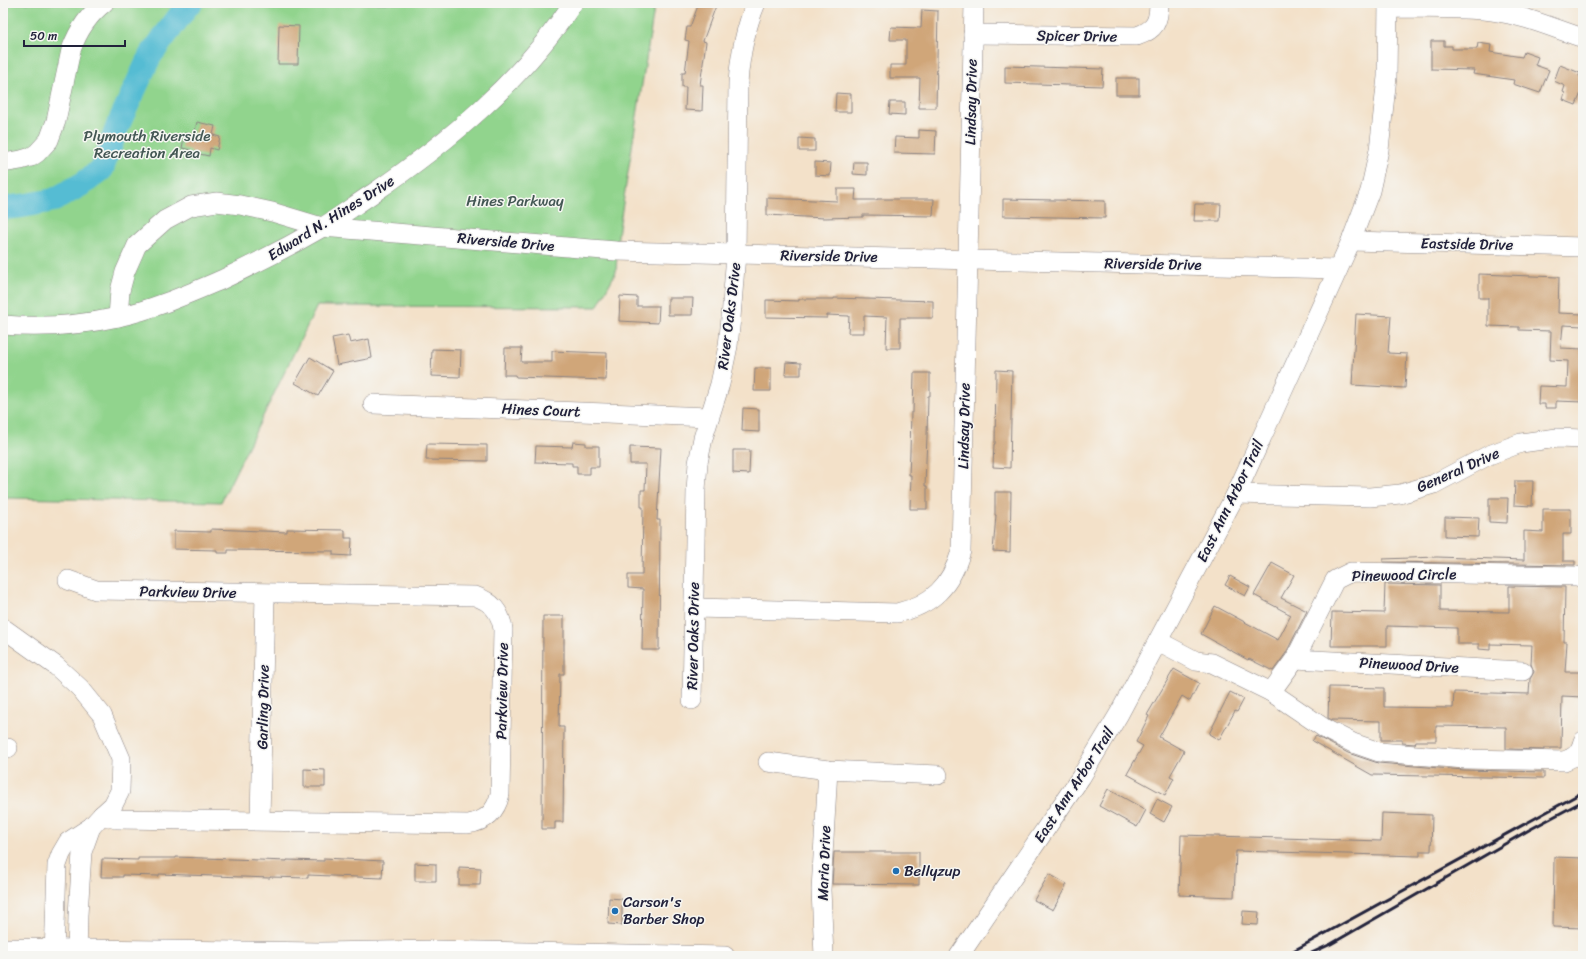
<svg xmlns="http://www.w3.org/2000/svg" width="1586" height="959" viewBox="0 0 1586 959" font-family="Sriracha,sans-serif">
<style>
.green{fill:#91d48d;stroke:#5a7b64}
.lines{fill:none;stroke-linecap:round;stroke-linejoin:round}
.river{stroke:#55bcd3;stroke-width:24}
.building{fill:#d0a679}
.minor-casing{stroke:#8a8282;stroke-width:20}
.minor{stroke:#fff;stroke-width:19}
.rail{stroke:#22223b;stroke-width:3}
.poi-dot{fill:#1f6fb2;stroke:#f6f6f2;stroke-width:1.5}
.labels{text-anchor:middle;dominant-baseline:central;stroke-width:3;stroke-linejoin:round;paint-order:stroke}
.street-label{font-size:15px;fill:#22223b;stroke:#f6f6f2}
.park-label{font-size:15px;fill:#435754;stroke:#f6f6f2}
.poi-label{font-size:15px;fill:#22223b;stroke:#f6f6f2;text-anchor:start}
</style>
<rect width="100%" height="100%" fill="#f6f6f2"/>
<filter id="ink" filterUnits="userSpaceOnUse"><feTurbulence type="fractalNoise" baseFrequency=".025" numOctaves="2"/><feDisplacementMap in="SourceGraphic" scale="8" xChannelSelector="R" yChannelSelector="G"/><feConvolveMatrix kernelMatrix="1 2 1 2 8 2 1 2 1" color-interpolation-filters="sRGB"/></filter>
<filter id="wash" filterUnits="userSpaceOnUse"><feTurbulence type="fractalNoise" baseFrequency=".012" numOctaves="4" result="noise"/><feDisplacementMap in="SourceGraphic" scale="16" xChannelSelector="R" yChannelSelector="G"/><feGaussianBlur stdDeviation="0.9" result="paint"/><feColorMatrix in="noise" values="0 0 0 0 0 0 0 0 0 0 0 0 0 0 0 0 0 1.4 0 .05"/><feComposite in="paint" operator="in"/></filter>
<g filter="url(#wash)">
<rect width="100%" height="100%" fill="#f3e1c9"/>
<polygon class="green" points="3,3 655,3 618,235 616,272 597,307 317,306 221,502 3,498"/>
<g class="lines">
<polyline class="river" points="3,208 22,206 54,200 84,183 102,169 118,125 150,56 187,6 191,3"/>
</g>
<g id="blocks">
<g class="building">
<polygon points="699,3 717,3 703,41 706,42 700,85 703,85 702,111 685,110 686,87 682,87 682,73 685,73 689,41 685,40 687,27 690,27"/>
<polygon points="922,10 938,11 936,108 919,108 920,78 890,78 890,65 906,65 906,40 890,40 891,27 921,28"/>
<polygon points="279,25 299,26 298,64 278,64"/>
<polygon points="1431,41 1444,41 1444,46 1452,46 1452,49 1477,49 1478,43 1491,45 1490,52 1522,57 1524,52 1538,57 1535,65 1549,70 1540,93 1513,84 1514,80 1473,74 1474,70 1431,69"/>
<polygon points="1560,65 1580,73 1579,76 1583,78 1583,88 1576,105 1563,100 1565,93 1563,92 1565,86 1554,81"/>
<polygon points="1005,66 1103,69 1102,86 1005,83"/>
<rect x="1116" y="78" width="23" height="17"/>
<polygon points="836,93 851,94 851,112 835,112"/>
<polygon points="890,102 905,102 905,115 889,114"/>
<polygon points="197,122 215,126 213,135 220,137 217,150 210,148 209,156 190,152 191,150 182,148 185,133 194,135"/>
<polygon points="919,130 936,131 935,154 894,153 895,137 919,138"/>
<polygon points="799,138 815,139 815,151 799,151"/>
<polygon points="815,162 831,163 830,176 815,175"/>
<polygon points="854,162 867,162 867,175 853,174"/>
<polygon points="837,189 856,189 855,200 877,200 877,199 934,199 933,216 863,215 863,217 824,218 767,215 767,198 837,201"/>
<polygon points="1003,199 1105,201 1105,218 1003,216"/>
<polygon points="1195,204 1221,204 1220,221 1194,221"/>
<polygon points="1479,274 1559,277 1558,313 1583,314 1583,326 1563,325 1561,348 1583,349 1583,402 1556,401 1556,408 1545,408 1545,404 1538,404 1539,386 1567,387 1568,361 1550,360 1551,331 1519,330 1519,327 1488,326 1488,298 1479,298"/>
<polygon points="620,296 637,297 637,306 659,306 658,323 619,321"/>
<polygon points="668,298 693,298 692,315 668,315"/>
<polygon points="834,298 933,301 933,318 900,318 900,348 886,348 887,317 864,316 864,333 848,333 849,316 827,315 827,318 766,317 766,300 799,301 799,299 834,299"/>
<polygon points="1356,314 1391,316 1388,353 1407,354 1405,388 1352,385"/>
<polygon points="348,335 350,343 369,339 372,358 337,365 332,338"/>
<polygon points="505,348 522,348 521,362 552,362 552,351 607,353 606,380 516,377 515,375 504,375"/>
<polygon points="432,349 461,350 460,377 431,376"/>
<polygon points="310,357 333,371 318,396 295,383"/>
<polygon points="786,362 801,363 801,375 785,375"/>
<polygon points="755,368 771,368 771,391 754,391"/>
<polygon points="996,370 1012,371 1010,468 993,467 994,444 995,444"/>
<polygon points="914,373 930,373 930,396 928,396 927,436 925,486 927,486 927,509 910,509 911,475 909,475 910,452 911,412 913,412"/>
<polygon points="743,408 759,409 759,432 742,431"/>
<polygon points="573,442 586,443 586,446 599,446 599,467 590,467 590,474 577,474 577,466 572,466 572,463 535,462 536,446 572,447"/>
<polygon points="427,444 487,445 487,461 426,460"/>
<polygon points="630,447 661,448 657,520 660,520 659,650 642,650 643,589 628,588 628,575 642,575 643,507 641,507 641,490 645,490 646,464 630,464"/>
<polygon points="733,450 750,450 749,474 733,473"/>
<polygon points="1515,481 1533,481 1532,506 1514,505"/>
<polygon points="995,492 1011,492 1010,552 993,551 996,515 995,515"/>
<polygon points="1489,498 1508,498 1507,523 1489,522"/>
<polygon points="1543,509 1571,509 1571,534 1563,534 1563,561 1575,561 1575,565 1383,562 1383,559 1437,557 1524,560 1524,531 1543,532"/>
<polygon points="1445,517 1479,518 1478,537 1445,536"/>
<polygon points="211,529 287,532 287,529 345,530 345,538 352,538 351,556 333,555 333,551 228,550 228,553 217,553 217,550 174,549 174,531 211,532"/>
<polygon points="1272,563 1294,575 1281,598 1307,611 1286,653 1273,671 1249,659 1248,660 1201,634 1215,606 1278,640 1291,615 1254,595"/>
<polygon points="1230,576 1250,587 1245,596 1225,585"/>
<polygon points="1385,584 1440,585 1440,611 1509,612 1509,586 1565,587 1564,642 1567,642 1565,672 1583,672 1583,697 1562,696 1561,748 1544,748 1544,750 1506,749 1506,727 1436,726 1436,741 1416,741 1415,744 1402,743 1402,740 1381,740 1381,721 1332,720 1328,718 1329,687 1384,688 1384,707 1453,708 1454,692 1529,694 1530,679 1534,672 1531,664 1532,645 1490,644 1490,650 1479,649 1479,644 1457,644 1457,628 1387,626 1387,646 1331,646 1332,612 1384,613"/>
<polygon points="543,616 564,616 564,674 560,674 559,727 564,727 563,822 555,822 555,829 542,829"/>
<polygon points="1174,669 1199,683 1190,701 1182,696 1159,737 1184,751 1170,776 1174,778 1165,795 1127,774 1143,746 1136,742 1149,716 1147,715"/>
<polygon points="1230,692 1244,699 1237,712 1235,711 1219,740 1209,734"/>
<polygon points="1316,736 1348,753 1378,763 1464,770 1544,772 1544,778 1372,775 1312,741"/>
<polygon points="304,769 325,770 325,787 304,787"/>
<polygon points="1108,789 1146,810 1137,827 1099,806"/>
<polygon points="1157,799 1172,807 1164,822 1150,814"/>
<polygon points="1382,813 1432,815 1431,851 1420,851 1420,856 1236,851 1234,897 1179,895 1181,835 1381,841"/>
<polygon points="834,852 919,852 919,885 832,884"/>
<polygon points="176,857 287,861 287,860 324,861 324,858 383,861 382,878 308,875 308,878 270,877 270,878 159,874 159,876 123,875 123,877 101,877 102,859 138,860 138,858 176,858"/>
<polygon points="1554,857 1583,858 1583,928 1553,927"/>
<polygon points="415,863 436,864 436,881 415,881"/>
<polygon points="459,867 481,868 480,885 459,885"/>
<polygon points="1049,874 1067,884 1053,910 1034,900"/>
<polygon points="609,898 622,899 622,925 608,924"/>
<polygon points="1243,911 1259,912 1258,925 1242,924"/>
</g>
</g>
</g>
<g filter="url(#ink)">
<use href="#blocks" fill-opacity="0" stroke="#8a8282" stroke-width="1"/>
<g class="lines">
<defs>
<g id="minor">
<path d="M1388,8C1422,9 1458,7 1492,11C1523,15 1553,28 1583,38"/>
<path d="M973,34L1137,36C1155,30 1159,22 1159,3"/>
<path d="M3,163L21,160L31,157L37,153L49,140L56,121L71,50C78,31 88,15 104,3"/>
<polyline points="1351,241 1583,247"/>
<polyline points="118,317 120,291 125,272 137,245 165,220 191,206 217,202 240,205 272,212 322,227 616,251 1338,269"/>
<path d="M3,325C40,328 82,325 118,317C154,309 188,294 221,280C255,264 288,247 321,228C338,218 355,205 372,194C448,142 522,81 573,3"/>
<polyline points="373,404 709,417"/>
<polyline points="1236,494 1370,497 1400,494 1434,484 1489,455 1521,443 1557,438 1583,439"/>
<path d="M68,580L96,590L475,596C492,602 500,611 503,629L500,794C496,812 486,821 468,824L116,819L102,815"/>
<path d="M694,608L897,613C932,605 951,586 961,551L974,3"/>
<polyline points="3,628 56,666 80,688 102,715 121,759 120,791 113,805 102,815 91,827 68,842 61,854 57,865 54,956"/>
<path d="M1158,641L1196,661L1212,663L1271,692L1327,730L1353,743L1379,752L1465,759L1564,761C1575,757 1580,753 1583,741"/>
<polyline points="1295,659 1523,671"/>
<polyline points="1271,692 1295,659 1335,580 1351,572 1577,576 1583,578"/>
<path d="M692,700L696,490L698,463L703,438L720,384L728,346L731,318L736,254L738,83C740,56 745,29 756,3"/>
<polyline points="3,748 8,748"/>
<polyline points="768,762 828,770 938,775"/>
<polyline points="260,820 265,594"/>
<polyline points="3,948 321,952 436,950 725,956"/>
<polyline points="77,956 78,915 82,852 91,827"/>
<polyline points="824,956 821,890 828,770"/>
<polyline points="959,956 1081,777 1119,714 1236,494 1351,241 1370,191 1379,150 1387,77 1388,3"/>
</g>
</defs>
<use href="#minor" class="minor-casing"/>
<use href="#minor" class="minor"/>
<g class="rail">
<polyline points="1284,956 1583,792"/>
<polyline points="1305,956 1331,944 1529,830 1583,801"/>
</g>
</g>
</g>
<g class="poi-dot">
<circle cx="896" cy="871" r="4"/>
<circle cx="615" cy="911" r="4"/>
</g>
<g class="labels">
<g class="street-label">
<text transform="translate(1077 36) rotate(1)">Spicer Drive</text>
<text transform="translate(971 102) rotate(-89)">Lindsay Drive</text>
<text transform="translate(331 218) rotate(-32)">Edward N. Hines Drive</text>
<text transform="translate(506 242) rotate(5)">Riverside Drive</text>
<text transform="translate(1467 244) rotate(1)">Eastside Drive</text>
<text transform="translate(829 256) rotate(1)">Riverside Drive</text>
<text transform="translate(1153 264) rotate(1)">Riverside Drive</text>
<text transform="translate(729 316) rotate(-83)">River Oaks Drive</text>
<text transform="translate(541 410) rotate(2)">Hines Court</text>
<text transform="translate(964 426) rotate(-89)">Lindsay Drive</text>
<text transform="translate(1458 470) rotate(-24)">General Drive</text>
<text transform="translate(1230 501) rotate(-64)">East Ann Arbor Trail</text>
<text transform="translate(1404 575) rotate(-1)">Pinewood Circle</text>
<text transform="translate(188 592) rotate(1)">Parkview Drive</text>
<text transform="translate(693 636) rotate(-89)">River Oaks Drive</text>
<text transform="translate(1409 665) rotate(3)">Pinewood Drive</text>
<text transform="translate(502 691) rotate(-89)">Parkview Drive</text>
<text transform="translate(263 707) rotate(-89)">Garling Drive</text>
<text transform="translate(1074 785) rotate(-57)">East Ann Arbor Trail</text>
<text transform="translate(824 863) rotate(-88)">Maria Drive</text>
</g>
<g class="park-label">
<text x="147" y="136">Plymouth Riverside<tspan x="147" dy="17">Recreation Area</tspan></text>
<text x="515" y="201">Hines Parkway</text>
</g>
<g class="poi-label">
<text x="904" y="871">Bellyzup</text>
<text x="623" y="902">Carson's<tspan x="623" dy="17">Barber Shop</tspan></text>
</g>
</g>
<rect width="1586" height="959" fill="none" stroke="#f6f6f2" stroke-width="16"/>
<path d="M24 40v6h101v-6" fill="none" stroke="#22223b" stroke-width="2"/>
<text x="30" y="40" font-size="12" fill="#22223b" stroke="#f6f6f2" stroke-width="3" paint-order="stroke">50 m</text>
</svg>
